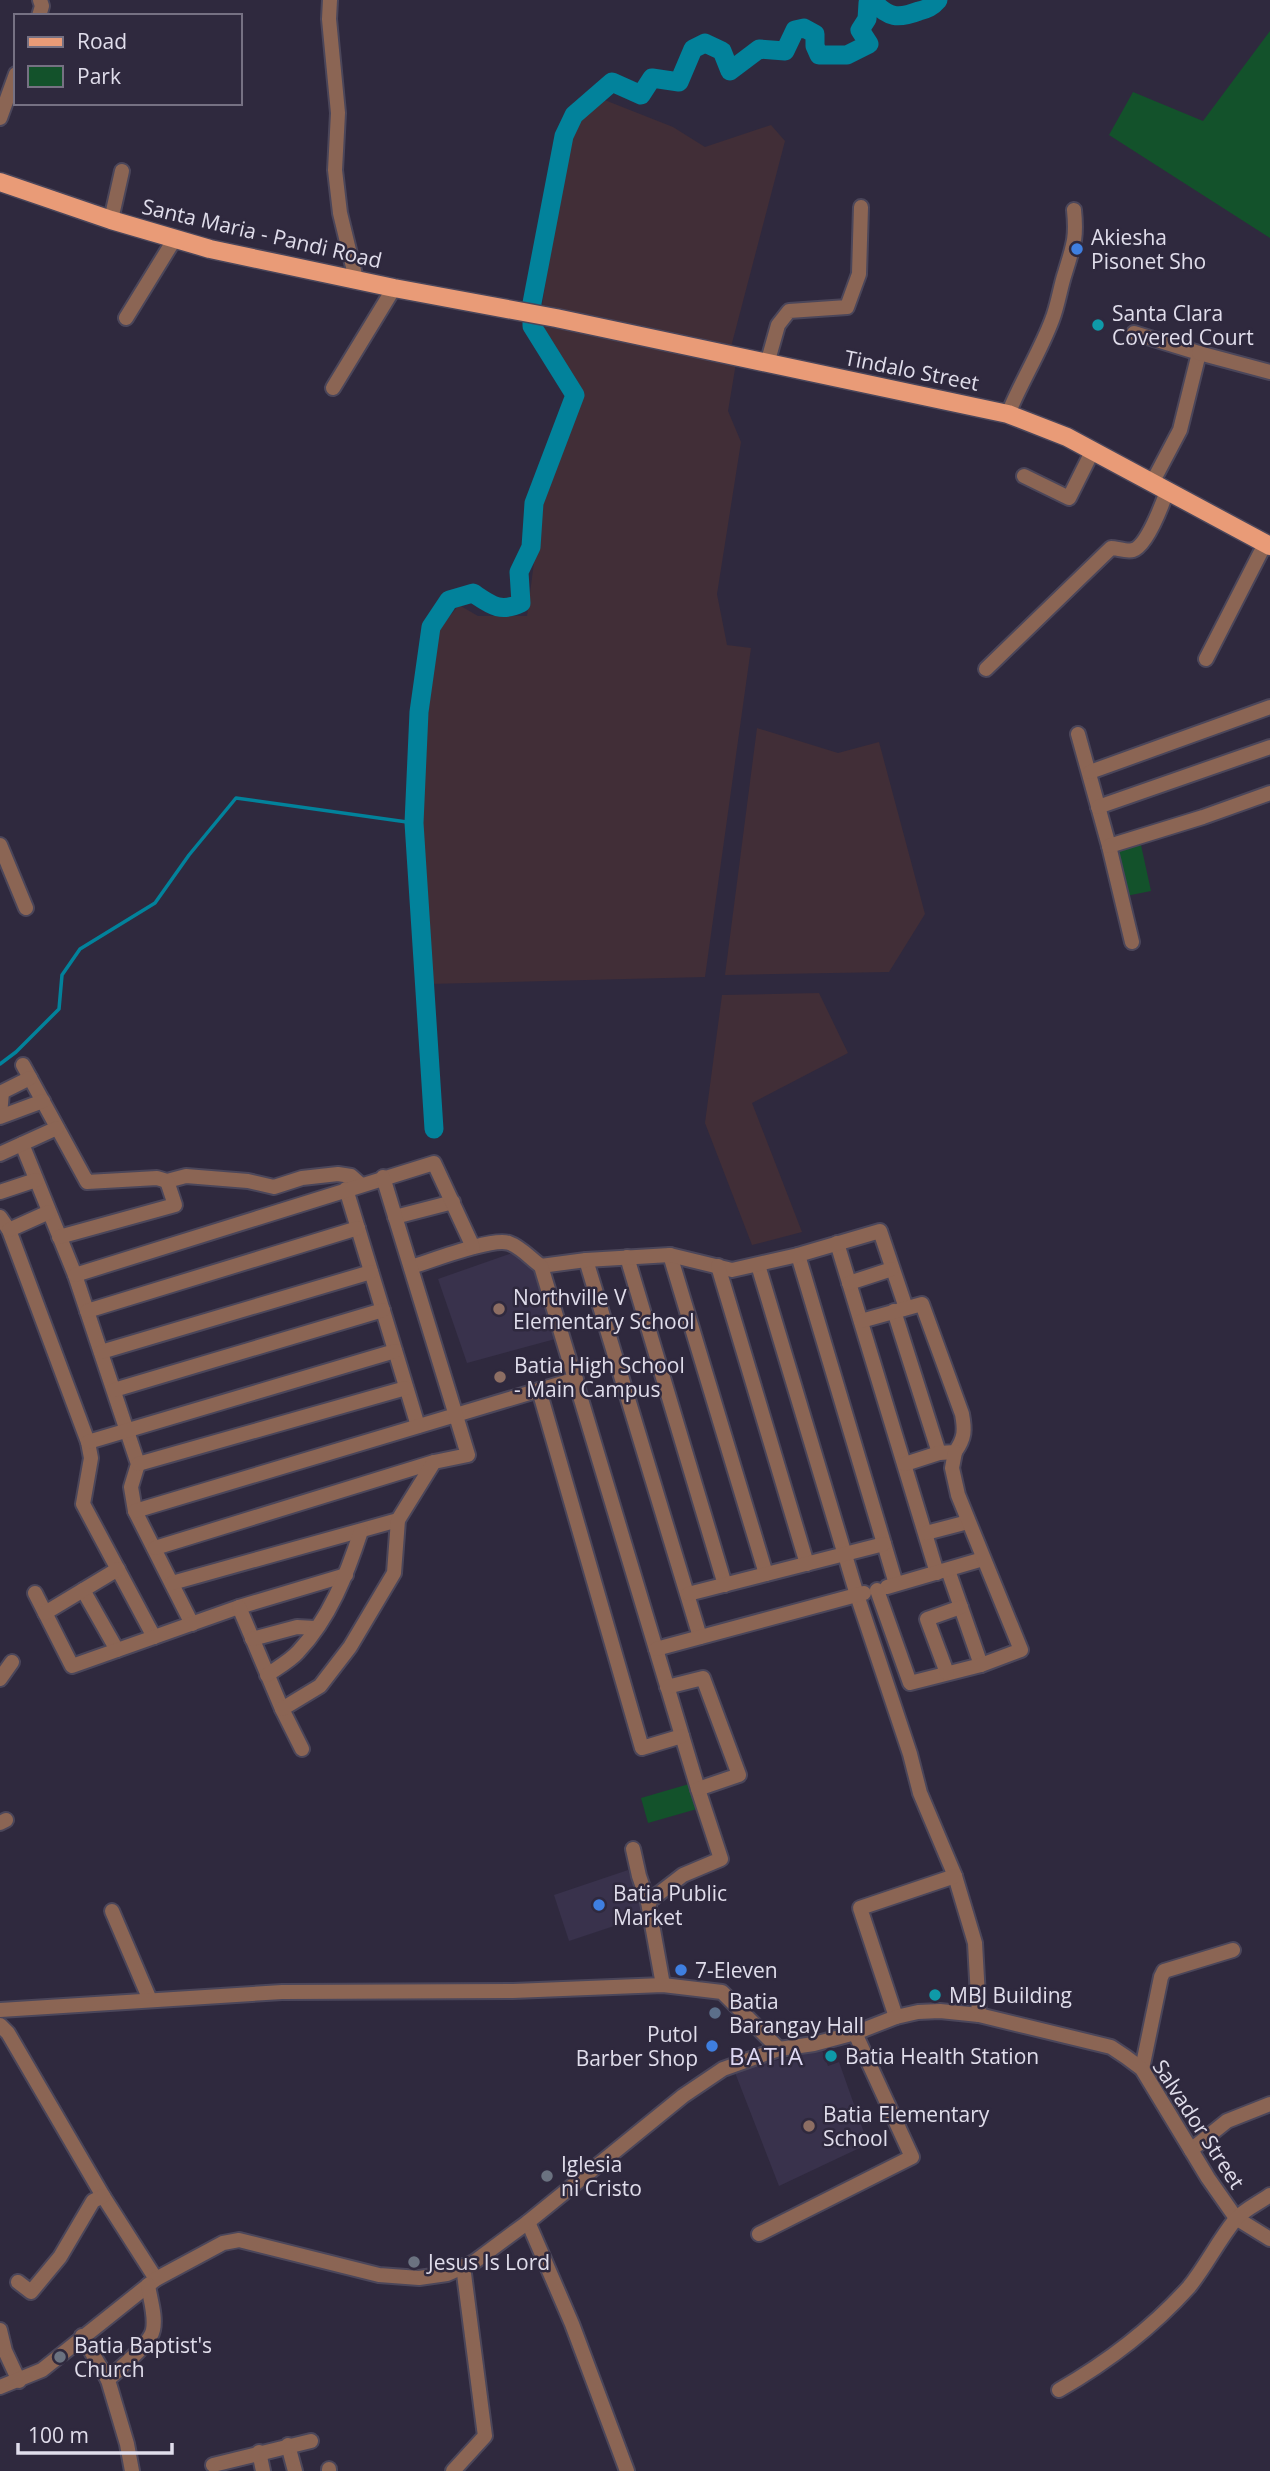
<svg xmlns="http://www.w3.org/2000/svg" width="1270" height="2471" viewBox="0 0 1270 2471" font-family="'Open Sans',sans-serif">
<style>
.built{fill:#39324c}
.industrial{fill:#412e37}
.green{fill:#13522b}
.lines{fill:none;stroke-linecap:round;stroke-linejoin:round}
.stream{stroke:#02829b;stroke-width:3.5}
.river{stroke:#02829b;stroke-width:19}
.minor-casing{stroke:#4b465a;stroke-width:18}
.major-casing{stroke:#4b465a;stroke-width:21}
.minor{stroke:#8b6554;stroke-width:14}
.major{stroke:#e99b77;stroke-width:18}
.shop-dot{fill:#3f7fe0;stroke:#2f293e;stroke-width:2.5}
.culture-dot{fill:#0f9aa8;stroke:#2f293e;stroke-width:2.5}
.education-dot{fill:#8d6e63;stroke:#2f293e;stroke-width:2.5}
.service-dot{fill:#5c6f8a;stroke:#2f293e;stroke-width:2.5}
.worship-dot{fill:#6b7280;stroke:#2f293e;stroke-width:2.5}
.labels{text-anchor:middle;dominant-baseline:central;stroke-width:5;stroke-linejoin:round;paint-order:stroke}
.street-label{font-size:21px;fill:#e0ddeb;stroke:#2f293e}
.poi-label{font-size:21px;fill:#e0ddeb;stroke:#2f293e;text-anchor:start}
.quarter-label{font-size:24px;letter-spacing:2px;fill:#ded8f3;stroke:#2f293e}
</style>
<rect width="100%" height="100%" fill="#2f293e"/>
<g class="built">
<polygon points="515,1252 540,1275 559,1338 467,1363 438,1279"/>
<polygon points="628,1870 644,1916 569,1941 554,1895"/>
<polygon points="822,2050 828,2066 839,2062 868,2144 779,2186 734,2070"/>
</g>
<g class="industrial">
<polygon points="602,99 673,127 705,147 771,125 785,141 731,347 542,305 569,134"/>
<polygon points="542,326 736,363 728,411 741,442 717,594 727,645 751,648 705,977 429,984 415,815 439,629 459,605 478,616 527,616 541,509 581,397"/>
<polygon points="757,728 838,753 879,742 925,914 889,972 725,975"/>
<polygon points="819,993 848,1053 752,1103 802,1232 752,1245 705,1123 722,995"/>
</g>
<g class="green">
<polygon points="1270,31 1270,238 1109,135 1133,92 1203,121"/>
<polygon points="1141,845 1151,891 1126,896 1116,851"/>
<polygon points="689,1784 697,1809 648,1823 641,1798"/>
</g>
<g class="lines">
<polyline class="stream" points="0,1064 16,1052 59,1009 62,975 80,949 155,903 189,855 236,798 414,823"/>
<path class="river" d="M434,1129L414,823L419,712L431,627L449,600L473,593C491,605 500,613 521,603L519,572L531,547L534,503L575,395L532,326V303L564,136L574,115L612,82L641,95L652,78L679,82L693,49L705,43L722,51L730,71L759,49L785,51L795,30L804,28L815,34V46L819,55H847L869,44L860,30L867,19L868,3L873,1C888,18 898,19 919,11C927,9 932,7 938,0"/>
<defs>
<g id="minor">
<polyline points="330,0 329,19 338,113 335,170 340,213 356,279"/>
<polyline points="39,16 42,6 40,0"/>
<polyline points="0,118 16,74"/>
<polyline points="111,220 122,171"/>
<polyline points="126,318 174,240"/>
<polyline points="1134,333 1199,353 1180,430 1152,483"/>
<polyline points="1199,353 1270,372"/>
<polyline points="767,364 778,325 789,311 847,307 859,274 861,207"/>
<polyline points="333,388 394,288"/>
<path d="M1008,414C1021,382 1040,352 1052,320C1058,305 1060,288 1065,273C1073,246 1077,239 1074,210"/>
<polyline points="1024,476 1069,498 1093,450"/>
<polyline points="1206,659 1265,544"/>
<path d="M986,669L1111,548C1117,548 1127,552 1133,550C1147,546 1162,505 1167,491"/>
<polyline points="1078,734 1109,846 1132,942"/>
<polyline points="1090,772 1270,707"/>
<polyline points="1098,807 1270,747"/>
<polyline points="0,845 26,908"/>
<polyline points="1109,846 1203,817 1270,793"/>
<polyline points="23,1065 87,1182 157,1178 167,1181 186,1176 248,1181 274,1187 302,1178 338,1174 351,1176 360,1184"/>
<polyline points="0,1116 2,1092 30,1078"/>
<polyline points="0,1117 43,1101"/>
<polyline points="22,1144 75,1275 138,1464 131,1487 135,1511 192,1624"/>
<polyline points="0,1154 57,1128"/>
<polyline points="346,1189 418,1426"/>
<polyline points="0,1192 36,1180"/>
<polyline points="0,1217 9,1230 88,1442 91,1458 83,1504 154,1637"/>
<polyline points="395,1217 453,1202"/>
<polyline points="9,1230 49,1212"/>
<polyline points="59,1237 175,1205 167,1181"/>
<polyline points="837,1243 937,1573"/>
<polyline points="670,1255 766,1574"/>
<polyline points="798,1255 896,1584"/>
<polyline points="627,1257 725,1585"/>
<polyline points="586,1260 700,1637"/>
<polyline points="758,1265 857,1595 910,1754 920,1793 955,1876 975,1943 979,2015"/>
<polyline points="541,1266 586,1260 670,1255 732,1270 798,1255 880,1231 906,1308"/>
<polyline points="718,1266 807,1564"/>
<path d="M411,1267C431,1261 492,1237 509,1243C521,1247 531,1259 541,1266L698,1789L721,1859L683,1875L648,1902"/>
<polyline points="75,1275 434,1163 473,1247"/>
<polyline points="849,1283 892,1269"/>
<polyline points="87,1311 358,1228"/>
<polyline points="894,1311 939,1453"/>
<path d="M861,1321L922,1304L962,1414C965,1430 965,1438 955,1452L939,1453L905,1464"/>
<polyline points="101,1352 371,1272"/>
<polyline points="114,1390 383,1310"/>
<polyline points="539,1390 642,1748 682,1736"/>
<polyline points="88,1442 395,1351"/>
<polyline points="138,1464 406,1388"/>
<polyline points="135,1511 576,1379"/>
<polyline points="926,1533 968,1522"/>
<polyline points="155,1548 434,1462"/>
<polyline points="948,1570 981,1665"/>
<polyline points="172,1583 398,1520"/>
<polyline points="887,1587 983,1559"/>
<polyline points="83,1590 117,1650"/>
<polyline points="877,1590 910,1683 981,1665 1021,1650 958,1495 952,1468 955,1452"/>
<polyline points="35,1593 72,1666 239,1607 346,1575"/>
<polyline points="688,1594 884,1544"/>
<polyline points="239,1607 282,1709 302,1749"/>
<polyline points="45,1613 118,1569"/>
<polyline points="252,1639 297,1627 315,1628"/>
<polyline points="656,1649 864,1593"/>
<polyline points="947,1673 927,1619 961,1607"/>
<path d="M267,1675C277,1668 290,1661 298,1652C330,1618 347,1574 361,1531"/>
<polyline points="0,1679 12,1662"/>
<polyline points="667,1687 703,1678 739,1775 698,1789"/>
<polyline points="282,1709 320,1686 350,1647 394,1573 398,1520 434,1462 468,1455 383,1177"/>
<polyline points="0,1823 6,1820"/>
<polyline points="633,1849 639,1876 648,1902 663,1985"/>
<polyline points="112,1911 150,2000"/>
<polyline points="0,2010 282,1992 513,1991 663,1985 722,1992 779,2049"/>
<polyline points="896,2017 860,1908 955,1876"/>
<polyline points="0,2025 8,2033 103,2196 156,2279"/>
<polyline points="1142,2069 1161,1977 1164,1971 1233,1950"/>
<polyline points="1191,2150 1227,2121 1270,2104"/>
<polyline points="528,2222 572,2324 627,2471"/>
<polyline points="759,2234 912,2157 855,2033"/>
<polyline points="18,2282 31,2292 60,2257 93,2201 103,2196"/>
<polyline points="0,2330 5,2351 19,2381"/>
<polyline points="82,2336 108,2380"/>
<polyline points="0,2387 42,2370 156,2279 223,2243 239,2240 379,2275 419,2278 447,2274 474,2262 528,2222 683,2096 723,2069 779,2049 814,2044 855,2033 896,2017 918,2012 940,2011 979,2015 1111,2047 1126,2057 1142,2069 1208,2178 1236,2218 1270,2239"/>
<path d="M1059,2390C1106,2363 1152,2328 1189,2287C1206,2266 1218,2241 1235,2220C1243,2210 1259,2203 1270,2195"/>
<polyline points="288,2445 295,2471"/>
<polyline points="259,2452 263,2471"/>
<polyline points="213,2465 311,2441"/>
<polyline points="329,2469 329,2471"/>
<path d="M132,2471L127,2444L108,2380C119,2368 150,2345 153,2330C156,2316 150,2299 148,2285"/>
<polyline points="453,2471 485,2436 463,2266"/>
</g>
<polyline id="major" points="0,182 111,220 210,249 394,288 556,318 1008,414 1067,437 1270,546"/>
</defs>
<use href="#minor" class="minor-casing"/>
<use href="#major" class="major-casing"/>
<use href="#minor" class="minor"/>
<use href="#major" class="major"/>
</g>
<g class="shop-dot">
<circle cx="1077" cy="249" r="7"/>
<circle cx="599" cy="1905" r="7"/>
<circle cx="681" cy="1970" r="7"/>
<circle cx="712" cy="2046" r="7"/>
</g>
<g class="culture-dot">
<circle cx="1098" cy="325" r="7"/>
<circle cx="935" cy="1995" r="7"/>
<circle cx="831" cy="2056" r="7"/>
</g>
<g class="education-dot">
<circle cx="499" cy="1309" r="7"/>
<circle cx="500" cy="1377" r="7"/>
<circle cx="809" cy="2126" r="7"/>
</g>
<circle class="service-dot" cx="715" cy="2013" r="7"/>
<g class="worship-dot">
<circle cx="547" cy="2176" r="7"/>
<circle cx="414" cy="2262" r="7"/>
<circle cx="60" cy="2357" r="7"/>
</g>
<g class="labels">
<g class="street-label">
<text transform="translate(262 233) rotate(13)">Santa Maria - Pandi Road</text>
<text transform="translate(912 370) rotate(11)">Tindalo Street</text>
<text transform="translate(1199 2124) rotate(57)">Salvador Street</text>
</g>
<g class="poi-label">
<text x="1091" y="237">Akiesha<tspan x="1091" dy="24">Pisonet Sho</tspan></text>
<text x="1112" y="313">Santa Clara<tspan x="1112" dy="24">Covered Court</tspan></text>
<text x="513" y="1297">Northville V<tspan x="513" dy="24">Elementary School</tspan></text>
<text x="514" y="1365">Batia High School<tspan x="514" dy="24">- Main Campus</tspan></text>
<text x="613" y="1893">Batia Public<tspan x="613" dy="24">Market</tspan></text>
<text x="695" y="1970">7-Eleven</text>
<text x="949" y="1995">MBJ Building</text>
<text x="729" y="2001">Batia<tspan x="729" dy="24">Barangay Hall</tspan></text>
<text x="698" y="2034" text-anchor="end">Putol<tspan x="698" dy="24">Barber Shop</tspan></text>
<text x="845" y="2056">Batia Health Station</text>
<text x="823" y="2114">Batia Elementary<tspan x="823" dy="24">School</tspan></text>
<text x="561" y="2164">Iglesia<tspan x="561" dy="24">ni Cristo</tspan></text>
<text x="428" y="2262">Jesus Is Lord</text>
<text x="74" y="2345">Batia Baptist's<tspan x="74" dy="24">Church</tspan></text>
</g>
<g class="quarter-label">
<text x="767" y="2055">BATIA</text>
</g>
</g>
<rect x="14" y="14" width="228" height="91" fill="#2f293e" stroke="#767183" stroke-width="2"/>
<rect x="28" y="37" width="35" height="10" fill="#e99b77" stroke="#767183" stroke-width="2"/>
<text x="77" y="49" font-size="21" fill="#e0ddeb">Road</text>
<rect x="28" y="66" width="35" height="21" fill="#13522b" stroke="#767183" stroke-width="2"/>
<text x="77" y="84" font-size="21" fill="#e0ddeb">Park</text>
<path d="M18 2443v10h154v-10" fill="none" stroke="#e0ddeb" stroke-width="3.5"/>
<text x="28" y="2443" font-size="21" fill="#e0ddeb" stroke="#2f293e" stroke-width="5" paint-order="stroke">100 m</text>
</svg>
